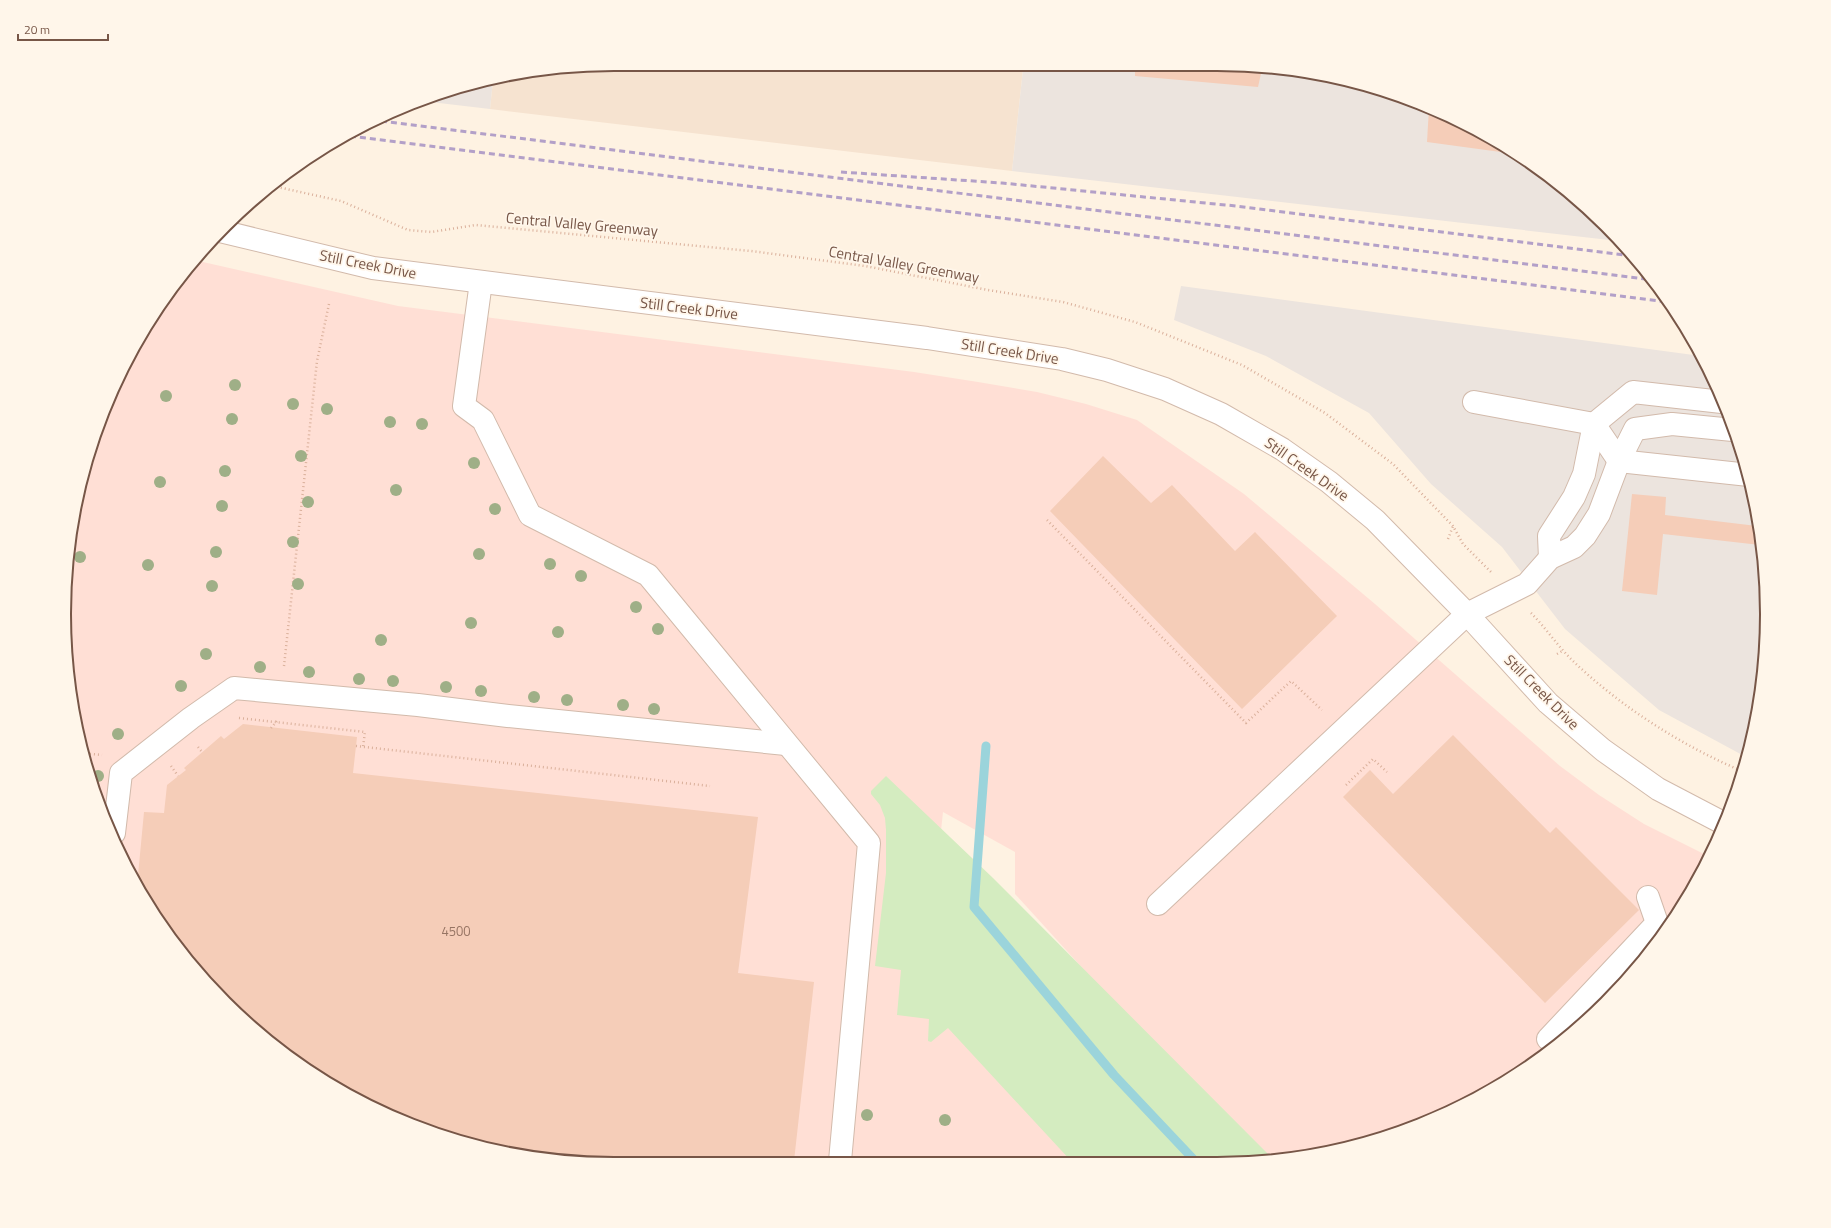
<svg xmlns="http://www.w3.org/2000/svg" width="1831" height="1228" viewBox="0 0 1831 1228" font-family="'Titillium Web',sans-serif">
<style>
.residential{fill:#f6e3d0}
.commercial{fill:#ffdfd5}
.industrial{fill:#ece4de}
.green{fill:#d4ecc0}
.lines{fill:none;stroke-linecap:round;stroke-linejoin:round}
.stream{stroke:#9bd4db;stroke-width:9}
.building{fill:#f5cdb8}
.minor-casing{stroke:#d2baab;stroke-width:24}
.path{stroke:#dab09b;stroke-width:2.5;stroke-dasharray:1 3;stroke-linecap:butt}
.minor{stroke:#fff;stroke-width:22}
.rail{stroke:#b3a0c8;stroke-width:3;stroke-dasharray:6 4;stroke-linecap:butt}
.tree{fill:#9faf87}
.labels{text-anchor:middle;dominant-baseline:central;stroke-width:3.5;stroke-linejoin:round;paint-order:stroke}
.number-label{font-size:13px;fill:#967463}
.street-label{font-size:15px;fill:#775647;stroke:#fff6ea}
.rim{fill:none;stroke:#775647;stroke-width:2}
</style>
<rect width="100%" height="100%" fill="#fef2e2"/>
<polygon class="residential" points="542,69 1023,69 1012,171 490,109 493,80"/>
<polygon class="commercial" points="194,260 398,306 914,372 978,382 1037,392 1086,404 1137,420 1244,494 1375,604 1560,766 1599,795 1644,824 1708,856 1693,889 1630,977 1552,1050 1460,1107 1359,1145 1259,1162 1015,894 1015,852 943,812 926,971 1101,1162 542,1159 471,1145 371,1107 251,1027 200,976 138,889 83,756 65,650 65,578 75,506 106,404 178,279"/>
<g class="industrial">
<polygon points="1023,69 1289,69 1394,93 1460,121 1580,201 1618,241 1012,171"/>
<polygon points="493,80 490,109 422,101 437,93"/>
<polygon points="1181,286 1701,356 1710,371 1748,472 1766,578 1762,686 1746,757 1659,710 1565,629 1502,547 1431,484 1369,413 1266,356 1174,320"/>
</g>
<polygon class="green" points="886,776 993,878 1273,1159 1253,1163 1072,1162 948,1028 931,1042 928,1041 929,1019 897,1015 901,970 875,966 886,873 886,830 885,818 880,805 871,794 871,791"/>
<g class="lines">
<polyline class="stream" points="986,746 974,907 1114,1075 1197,1163"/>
</g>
<g class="building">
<polygon points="1135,69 1262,69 1258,87 1135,76"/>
<polygon points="1429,108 1460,121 1508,153 1427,142"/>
<polygon points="1103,456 1151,503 1172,485 1235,551 1255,532 1337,616 1242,709 1050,511"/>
<polygon points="1632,494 1666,497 1665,515 1757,526 1760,545 1663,534 1657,595 1622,591"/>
<polygon points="243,724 357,737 353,773 758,817 738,973 814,982 794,1161 542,1159 471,1145 371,1107 251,1027 200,976 137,886 144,812 164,813 167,785 186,770 184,768 221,736 224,739"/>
<polygon points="1453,735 1550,833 1556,827 1639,910 1545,1003 1343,797 1370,770 1393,794"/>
</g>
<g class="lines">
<defs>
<g id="minor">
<polyline points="220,231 373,268 927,338 1062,359 1107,370 1165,389 1221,414 1282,449 1329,482 1375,520 1467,614 1548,703 1603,750 1658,789 1723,823"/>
<polyline points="481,282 464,406 483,420 530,515 648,575 869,843 840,1161"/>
<polyline points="1474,402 1594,424 1619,461 1749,475"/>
<polyline points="1550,558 1549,536 1574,497 1584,474 1594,424 1633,392 1722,402"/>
<polyline points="114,833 121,773 191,718 234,688 418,705 508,716 786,744"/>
<polyline points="1158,904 1467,614 1527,584 1550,558 1574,547 1585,536 1599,514 1619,461 1635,429 1672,424 1733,430"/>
<polyline points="1548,1039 1657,923 1648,897"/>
</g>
</defs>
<use href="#minor" class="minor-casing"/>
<g class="path">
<polyline points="273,186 341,201 408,230 431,232 476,225 751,251 865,266 988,290 1063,302 1135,322 1242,365 1325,413 1393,464 1453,526 1463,544 1491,572"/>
<polyline points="1047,520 1246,723 1291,681 1322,710"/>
<polyline points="1448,539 1453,526"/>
<path d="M1531,613C1545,627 1557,645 1571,659C1618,705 1682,746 1742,771"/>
<polyline points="1557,654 1564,650"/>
<polyline points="284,666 317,361 329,304"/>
<polyline points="239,718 365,732 363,747"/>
<polyline points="271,728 277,721"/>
<polyline points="356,746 710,786"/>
<polyline points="198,747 202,752"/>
<polyline points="82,753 102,755"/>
<polyline points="171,766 178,776"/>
<polyline points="1346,785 1373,759 1387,772"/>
</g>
<use href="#minor" class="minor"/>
<g class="rail">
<polyline points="381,121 1654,280"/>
<polyline points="350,136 1668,302"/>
<polyline points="841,172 1002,183 1236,206 1632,256"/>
</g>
</g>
<g class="tree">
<circle cx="235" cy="385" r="6"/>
<circle cx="166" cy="396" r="6"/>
<circle cx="293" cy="404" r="6"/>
<circle cx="327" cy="409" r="6"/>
<circle cx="232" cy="419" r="6"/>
<circle cx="390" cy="422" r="6"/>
<circle cx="422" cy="424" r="6"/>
<circle cx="301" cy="456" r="6"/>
<circle cx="474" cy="463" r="6"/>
<circle cx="225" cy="471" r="6"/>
<circle cx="160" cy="482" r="6"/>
<circle cx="396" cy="490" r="6"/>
<circle cx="308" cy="502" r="6"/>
<circle cx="222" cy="506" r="6"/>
<circle cx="495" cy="509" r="6"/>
<circle cx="293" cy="542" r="6"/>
<circle cx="216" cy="552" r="6"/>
<circle cx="479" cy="554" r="6"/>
<circle cx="80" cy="557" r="6"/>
<circle cx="550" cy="564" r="6"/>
<circle cx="148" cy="565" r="6"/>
<circle cx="581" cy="576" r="6"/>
<circle cx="298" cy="584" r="6"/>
<circle cx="212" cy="586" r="6"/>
<circle cx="636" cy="607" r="6"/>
<circle cx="471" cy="623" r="6"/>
<circle cx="658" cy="629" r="6"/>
<circle cx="558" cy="632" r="6"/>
<circle cx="381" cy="640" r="6"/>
<circle cx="206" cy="654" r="6"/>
<circle cx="260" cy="667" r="6"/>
<circle cx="309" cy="672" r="6"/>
<circle cx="359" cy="679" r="6"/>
<circle cx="393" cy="681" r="6"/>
<circle cx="181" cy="686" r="6"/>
<circle cx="446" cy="687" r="6"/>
<circle cx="481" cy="691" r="6"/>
<circle cx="534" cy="697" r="6"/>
<circle cx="567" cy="700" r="6"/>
<circle cx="623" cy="705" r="6"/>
<circle cx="654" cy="709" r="6"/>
<circle cx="118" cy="734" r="6"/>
<circle cx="98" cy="776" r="6"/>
<circle cx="867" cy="1115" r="6"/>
<circle cx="945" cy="1120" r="6"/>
</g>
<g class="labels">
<g class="number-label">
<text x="456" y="931">4500</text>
</g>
<g class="street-label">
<text transform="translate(582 224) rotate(5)">Central Valley Greenway</text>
<text transform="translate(368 264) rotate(11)">Still Creek Drive</text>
<text transform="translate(904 264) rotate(10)">Central Valley Greenway</text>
<text transform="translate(689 308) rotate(7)">Still Creek Drive</text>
<text transform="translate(1010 351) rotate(9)">Still Creek Drive</text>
<text transform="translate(1307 469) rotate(35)">Still Creek Drive</text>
<text transform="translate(1542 692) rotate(45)">Still Creek Drive</text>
</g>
</g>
<path d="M0 0H1831V1228H0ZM614 71H1217A543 543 0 0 1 1760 614V614A543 543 0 0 1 1217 1157H614A543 543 0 0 1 71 614V614A543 543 0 0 1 614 71Z" fill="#fff6ea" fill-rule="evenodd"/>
<path class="rim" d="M614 71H1217A543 543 0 0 1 1760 614V614A543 543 0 0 1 1217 1157H614A543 543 0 0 1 71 614V614A543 543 0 0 1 614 71Z"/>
<path d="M18 34v6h90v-6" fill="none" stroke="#775647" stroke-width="2"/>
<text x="24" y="34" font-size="12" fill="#775647" stroke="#fff6ea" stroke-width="3" paint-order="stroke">20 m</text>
</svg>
